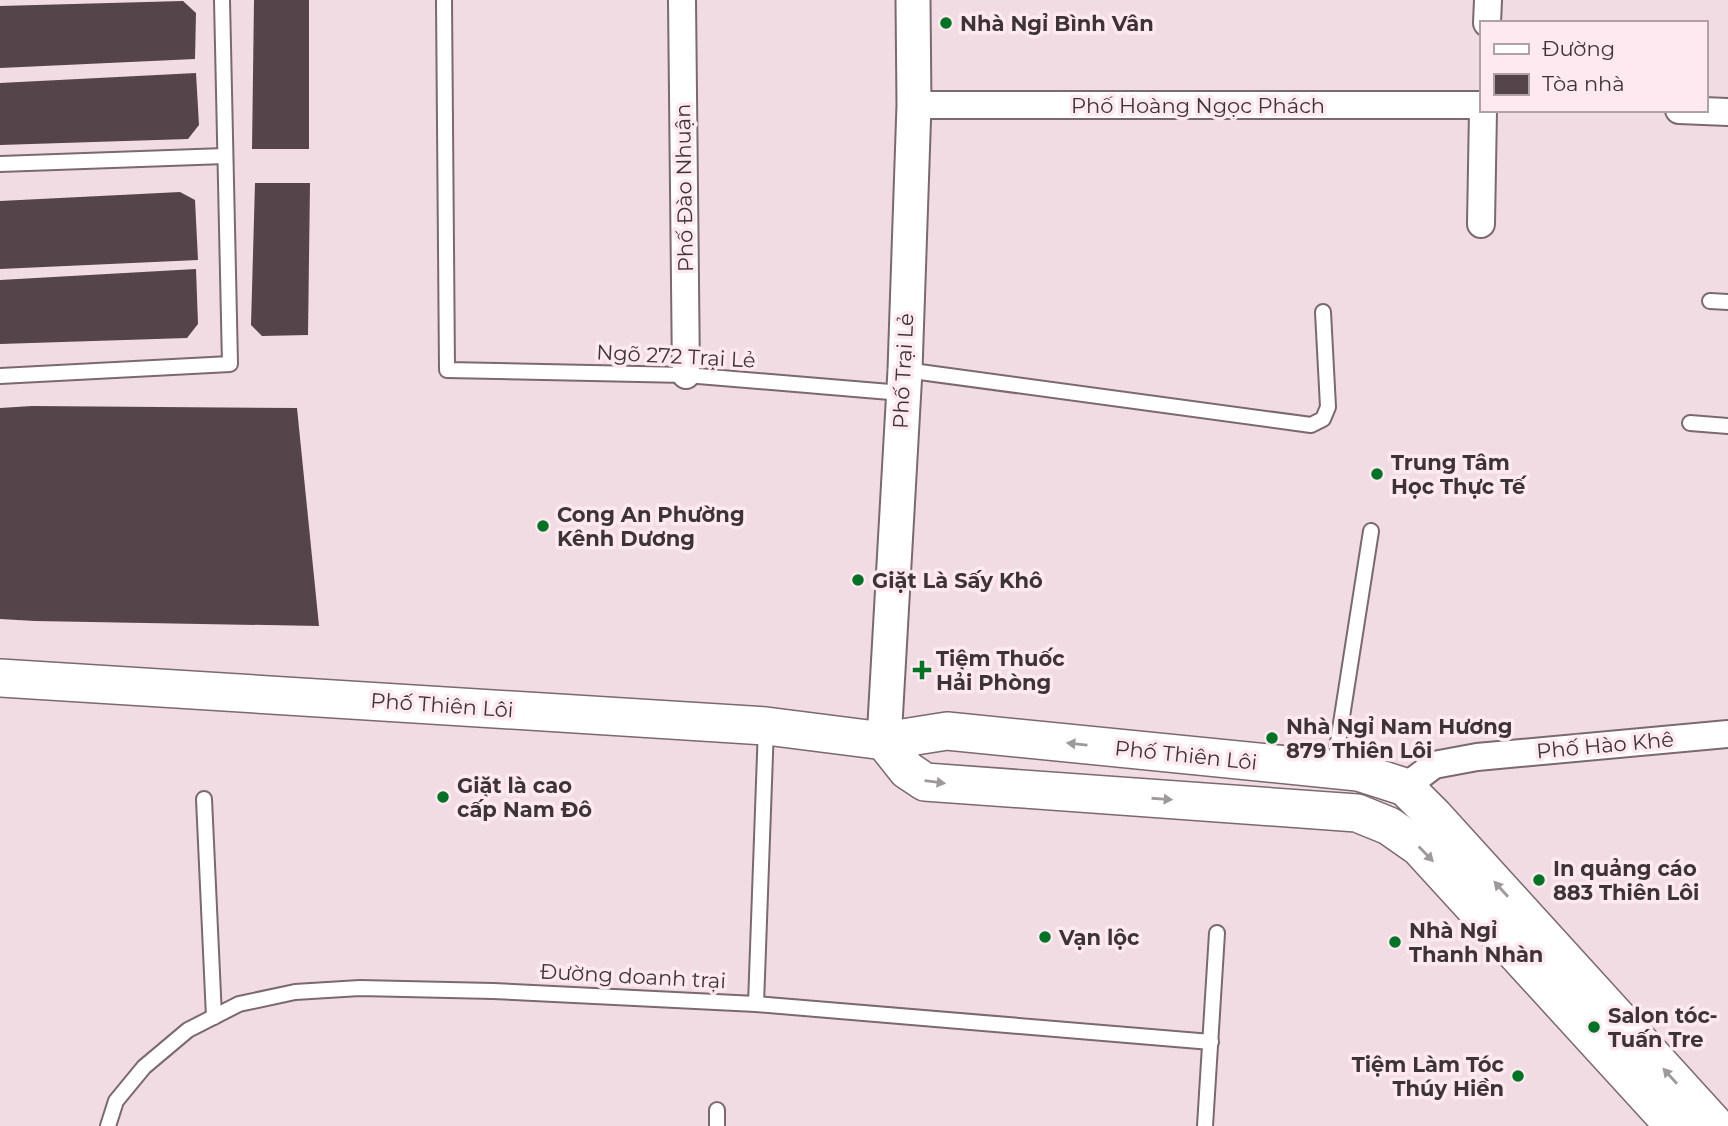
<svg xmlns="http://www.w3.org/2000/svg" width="1728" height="1126" viewBox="0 0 1728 1126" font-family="Montserrat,sans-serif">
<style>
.building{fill:#554449}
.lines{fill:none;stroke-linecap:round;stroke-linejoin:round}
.service-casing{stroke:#7b696f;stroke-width:18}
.minor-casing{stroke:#7b696f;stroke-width:30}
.tertiary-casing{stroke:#7b696f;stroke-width:37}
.secondary-casing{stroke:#7b696f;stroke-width:40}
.service{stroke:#fff;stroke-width:14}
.minor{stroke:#fff;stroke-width:26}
.tertiary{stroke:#fff;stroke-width:33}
.secondary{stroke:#fff;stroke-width:37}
.oneway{fill:#9e9a9b}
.poi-dot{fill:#027225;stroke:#fee9f0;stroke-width:2.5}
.labels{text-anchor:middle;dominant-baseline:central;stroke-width:7;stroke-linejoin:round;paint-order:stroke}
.poi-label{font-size:21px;font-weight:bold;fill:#3c3437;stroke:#fee9f0;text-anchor:start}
.street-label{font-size:21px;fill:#3c3437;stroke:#fee9f0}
</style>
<rect width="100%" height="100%" fill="#f1dce3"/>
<g class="building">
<polygon points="254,0 309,0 309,149 252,149"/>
<polygon points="183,1 196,13 195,59 0,68 0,6"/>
<polygon points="196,73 199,125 188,139 0,145 0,83"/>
<polygon points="255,183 310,183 308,335 262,336 251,325"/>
<polygon points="180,192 195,200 198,260 0,269 0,201"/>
<polygon points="196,269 198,324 187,338 0,344 0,280"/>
<polygon points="32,406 297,408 319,626 35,621 0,619 0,408"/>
</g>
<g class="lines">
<defs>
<g id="service">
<polyline points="444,0 447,370 686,375 902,393"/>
<polyline points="0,164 225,156"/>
<polyline points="1710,301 1728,302"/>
<polyline points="905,370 1311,425 1323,419 1328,407 1323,312"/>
<polyline points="0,376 230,364 222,0"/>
<polyline points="1690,423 1728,426"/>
<polyline points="1334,768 1371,531"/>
<polyline points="204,799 214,1017"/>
<polyline points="756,1004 766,727"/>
<polyline points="108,1126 116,1101 144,1067 188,1030 239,1004 295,992 360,988 493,991 756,1004 1211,1042"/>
<polyline points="717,1126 717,1110"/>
<polyline points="1205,1126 1217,933"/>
</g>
<g id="minor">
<polyline points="682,0 686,375"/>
<polyline points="1487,23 1488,0"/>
<polyline points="914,105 1481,105"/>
<polyline points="1679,110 1728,112"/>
<polyline points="1481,224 1483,110"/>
<polyline points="1405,787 1434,765 1477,757 1728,734"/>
</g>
<polyline id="tertiary" points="884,741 905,370 914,105 913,0"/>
<g id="secondary">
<polyline points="0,678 766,726 884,741 947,731 1358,772 1405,787 1434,816 1716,1126"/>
<polyline points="884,741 907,770 925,782 1357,813 1389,826 1419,847 1674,1126"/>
</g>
</defs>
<use href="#service" class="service-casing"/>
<use href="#minor" class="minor-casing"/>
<use href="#tertiary" class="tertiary-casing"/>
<use href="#secondary" class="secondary-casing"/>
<use href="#service" class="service"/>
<use href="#minor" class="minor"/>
<use href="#tertiary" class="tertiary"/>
<use href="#secondary" class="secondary"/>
</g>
<defs><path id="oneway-solid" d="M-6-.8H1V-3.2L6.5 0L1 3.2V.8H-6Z" transform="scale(1.75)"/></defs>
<g class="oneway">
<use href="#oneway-solid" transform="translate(1077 744) rotate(-174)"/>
<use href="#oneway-solid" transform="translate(935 782) rotate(7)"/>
<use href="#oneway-solid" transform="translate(1162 799) rotate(4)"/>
<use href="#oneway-solid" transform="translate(1426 854) rotate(46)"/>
<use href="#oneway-solid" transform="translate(1501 889) rotate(-132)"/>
<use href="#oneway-solid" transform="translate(1670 1076) rotate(-132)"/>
</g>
<g class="poi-dot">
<circle cx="946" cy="23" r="7"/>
<circle cx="1377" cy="474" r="7"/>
<circle cx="543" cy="526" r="7"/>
<circle cx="858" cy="580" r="7"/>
<path d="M918.5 659.5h7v7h7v7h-7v7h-7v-7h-7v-7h7z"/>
<circle cx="1272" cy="738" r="7"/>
<circle cx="443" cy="797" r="7"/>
<circle cx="1539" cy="880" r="7"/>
<circle cx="1045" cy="937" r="7"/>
<circle cx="1395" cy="942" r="7"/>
<circle cx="1594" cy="1027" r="7"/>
<circle cx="1518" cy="1076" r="7"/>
</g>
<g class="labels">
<g class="poi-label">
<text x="960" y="23">Nhà Ngỉ Bình Vân</text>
<text x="1391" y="462">Trung Tâm<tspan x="1391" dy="24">Học Thực Tế</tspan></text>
<text x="557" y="514">Cong An Phường<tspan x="557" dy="24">Kênh Dương</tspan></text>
<text x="872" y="580">Giặt Là Sấy Khô</text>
<text x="936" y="658">Tiệm Thuốc<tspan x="936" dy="24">Hải Phòng</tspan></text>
<text x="1286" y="726">Nhà Ngỉ Nam Hương<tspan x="1286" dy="24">879 Thiên Lôi</tspan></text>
<text x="457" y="785">Giặt là cao<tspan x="457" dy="24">cấp Nam Đô</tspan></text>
<text x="1553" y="868">In quảng cáo<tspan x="1553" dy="24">883 Thiên Lôi</tspan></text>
<text x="1409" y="930">Nhà Ngỉ<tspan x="1409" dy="24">Thanh Nhàn</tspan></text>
<text x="1059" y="937">Vạn lộc</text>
<text x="1608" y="1015">Salon tóc-<tspan x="1608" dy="24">Tuấn Tre</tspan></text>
<text x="1504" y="1064" text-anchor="end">Tiệm Làm Tóc<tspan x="1504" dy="24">Thúy Hiền</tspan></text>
</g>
<g class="street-label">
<text x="1198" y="105">Phố Hoàng Ngọc Phách</text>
<text transform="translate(684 188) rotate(-91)">Phố Đào Nhuận</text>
<text transform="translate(676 356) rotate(3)">Ngõ 272 Trại Lẻ</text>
<text transform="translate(903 371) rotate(-87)">Phố Trại Lẻ</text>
<text transform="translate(442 705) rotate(4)">Phố Thiên Lôi</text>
<text transform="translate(1605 745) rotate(-5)">Phố Hào Khê</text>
<text transform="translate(1186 755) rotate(6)">Phố Thiên Lôi</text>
<text transform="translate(633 976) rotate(3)">Đường doanh trại</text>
</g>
</g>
<rect x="1480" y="21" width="228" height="91" fill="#fee9f0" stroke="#b0a1a6" stroke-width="2"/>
<rect x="1494" y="44" width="35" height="10" fill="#ffffff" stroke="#b0a1a6" stroke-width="2"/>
<text x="1542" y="56" font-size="21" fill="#3c3437">Đường</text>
<rect x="1494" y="74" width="35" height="21" fill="#554449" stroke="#b0a1a6" stroke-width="2"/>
<text x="1542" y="91" font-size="21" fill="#3c3437">Tòa nhà</text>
</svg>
